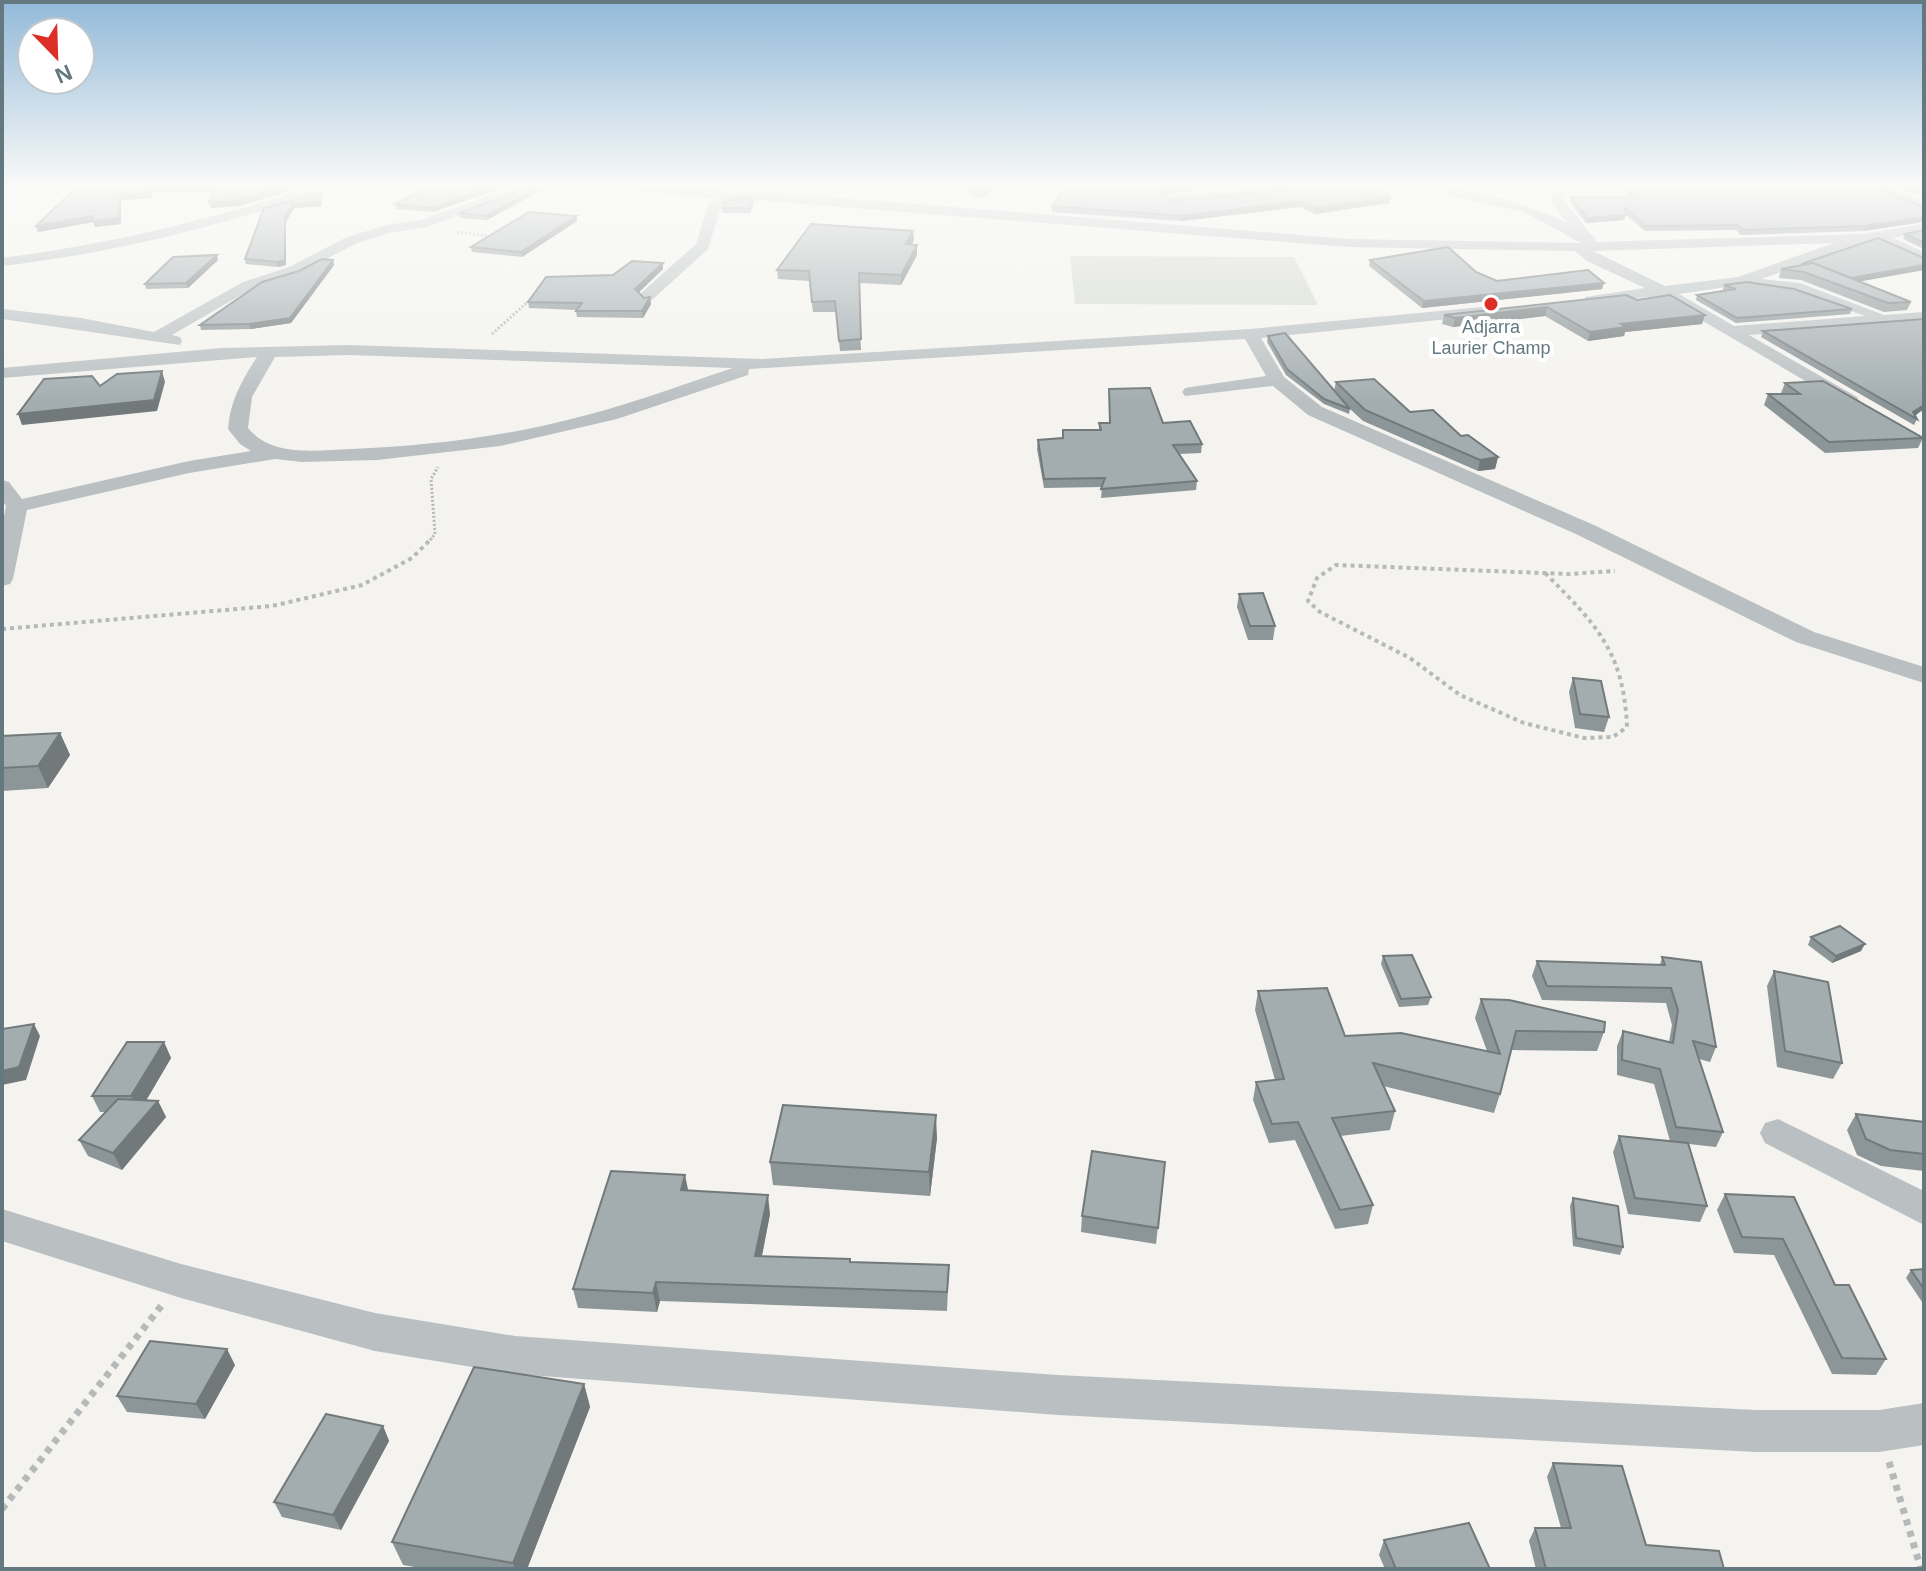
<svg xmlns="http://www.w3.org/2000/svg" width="1926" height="1571" viewBox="0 0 1926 1571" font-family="Helvetica,sans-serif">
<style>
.green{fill:#d4d8cf}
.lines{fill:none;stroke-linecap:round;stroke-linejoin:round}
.path-far2{stroke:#b5b9ba;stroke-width:3;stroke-dasharray:2 2;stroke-linecap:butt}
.path-far1{stroke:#b5b9ba;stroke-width:4;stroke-dasharray:4 4;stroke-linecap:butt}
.path{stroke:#b5b9ba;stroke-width:7;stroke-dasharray:6 6;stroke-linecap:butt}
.street{fill:#bac0c2;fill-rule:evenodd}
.wall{fill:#8c9597}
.shaded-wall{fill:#72797b}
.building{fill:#a3adb0;stroke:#72797b;stroke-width:2}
.poi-dot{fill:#dc2f27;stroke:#fff;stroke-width:3}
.labels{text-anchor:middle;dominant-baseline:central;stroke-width:8;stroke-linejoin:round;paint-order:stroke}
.far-poi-label{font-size:18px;fill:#647880;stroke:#fff}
</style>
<rect width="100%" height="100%" fill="#f4f3ef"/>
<polygon class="green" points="1070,256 1294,257 1318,305 1075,304"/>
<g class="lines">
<g class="path-far2">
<polyline points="1601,184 1631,191"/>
<polyline points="457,232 495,237"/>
<polyline points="492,334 532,298"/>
<polyline points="430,540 435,534 431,479 438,467"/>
</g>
<g class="path-far1">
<path d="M1545,573C1596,624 1624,652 1627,727L1613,737L1584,738L1524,723L1460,695L1410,658L1320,612L1308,601L1317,578L1336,565L1569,574L1615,571"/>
<polyline points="2,629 272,606 362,585 412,558 432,538"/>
</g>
<g class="path">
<polyline points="1889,1462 1921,1569"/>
<polyline points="2,1509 162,1305"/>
</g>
<g class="street">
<path d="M322,184H342C326,196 298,201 278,206C188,234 96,255 2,266V258C112,244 217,218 322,184Z"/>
<polygon points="523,184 542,184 427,227 389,233 357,243 299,273 253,288 172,335 180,337 182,341 180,345 2,319 2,309 81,318 154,332 243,282 289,267 347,237 387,225 420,220"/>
<path d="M559,184L742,190L1349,239L1581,243L1524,212L1397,184C1451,182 1520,200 1567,223L1552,202L1551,184H1564L1566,202L1590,234L1595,237L1596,242L1864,234L1924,224V232L1893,238L1924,252V262L1876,240L1761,279L1800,283L1884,315L1924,312V322L1749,335L1857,397L1859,401L1857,405L1850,407L1660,296L1585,303V297L1645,288L1587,261L1575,251L1349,247L740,199L722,204L708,249L652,300L646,302L638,297L640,294L696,244L709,202L717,198L566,188ZM1834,243L1738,277L1665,286L1593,251ZM1747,284L1754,288L1793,291L1865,316L1734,326L1679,294Z"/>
<polygon points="1286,184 1328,184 1321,188 1171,204 1164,200 1171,196"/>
<polygon points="1861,184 1879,184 1924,201 1924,210"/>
<path d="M1482,307L1490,312L1488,315L1261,338L1284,377L1322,407L1594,525L1814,632L1924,667V683L1796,642L1578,535L1308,415L1273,386L1185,396L1182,392L1185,388L1191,387L1266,376L1245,339L749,369L748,375L617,419L500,446L377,460L302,462L275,459L189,473L27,510L13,579L10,584L2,586V527L6,506L2,500V480L9,482L22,499L189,461L251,451L240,444L228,429C230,401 242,380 257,357L2,378V368L221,348L349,345L762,359L1250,329ZM349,355L733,368C684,384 636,402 587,415C510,436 431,446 351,449C317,450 272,458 248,428L252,397L275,357Z"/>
<polygon points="1778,1119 1924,1191 1924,1225 1765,1143 1760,1133 1765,1123"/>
<polygon points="2,1209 181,1264 375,1313 515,1336 1058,1375 1756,1410 1879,1410 1924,1403 1924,1445 1879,1452 1756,1452 1058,1415 515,1374 375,1351 181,1298 2,1241"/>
</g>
</g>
<g class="wall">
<polygon points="314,184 239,206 211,208 214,192 154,192 151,198 121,200 121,224 95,227 93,222 38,232 36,226 89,185"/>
<polygon points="433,184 433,212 396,209 395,204"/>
<polygon points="538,184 487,220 460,218 459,213"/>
<polygon points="726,184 761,184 760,188 726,186"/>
<polygon points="966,184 1000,184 984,197 972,197"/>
<polygon points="1647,184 1871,184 1924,208 1864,231 1741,235 1736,230 1645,231 1625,214 1624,220 1586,223 1570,202 1571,197 1630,198 1626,194 1627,189 1653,189"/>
<polygon points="1887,184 1924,184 1924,198"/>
<polygon points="1322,186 1389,203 1315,214 1299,207 1181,221 1052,212 1052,206 1171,193 1165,197 1170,201"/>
<polygon points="321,193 322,206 294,208 286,222 286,265 278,267 246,264 245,259 264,208"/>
<polygon points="753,198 754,203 750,213 722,213 722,208"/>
<polygon points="576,216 577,221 522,257 472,252 471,247"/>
<polygon points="1924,230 1924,249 1903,239 1905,234"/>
<polygon points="914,240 911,245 917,245 917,255 901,285 859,283 861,350 840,351 836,312 813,312 809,281 778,279 777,270"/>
<polygon points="1924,258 1924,270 1859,281 1911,302 1907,310 1884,312 1801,280 1779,278 1781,269 1803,265 1804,263"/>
<polygon points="218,260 188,288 146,289 145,284"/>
<polygon points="1370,260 1476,272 1497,281 1602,289 1422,308 1369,266"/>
<polygon points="334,265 291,323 251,329 201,330 200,325"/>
<polygon points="663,269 638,293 644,298 650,297 651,304 643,318 577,317 576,311 577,310 529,308 528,302 613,275"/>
<polygon points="1724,285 1852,309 1850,314 1736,323 1696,300 1697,295 1725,291 1723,290"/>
<polygon points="1637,300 1702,324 1625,332 1624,336 1588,341 1545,316 1453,327 1442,324 1444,315"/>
<polygon points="1924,319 1924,414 1921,411 1915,416 1917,419 1914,425 1761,337 1763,331"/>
<polygon points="1268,336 1334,391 1336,382 1410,412 1461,436 1498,457 1495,469 1478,471 1363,421 1350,409 1349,414 1324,404 1286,375 1267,342"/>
<polygon points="1785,383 1923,438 1918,448 1825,453 1764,405 1768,394 1783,394 1781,393"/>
<polygon points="1109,389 1163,423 1202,444 1201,453 1179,454 1197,481 1196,490 1101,498 1102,487 1044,488 1037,449 1038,440 1062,438 1063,430 1099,430 1099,423 1109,423"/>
<polygon points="1239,594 1275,626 1273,640 1248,640 1237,607"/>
<polygon points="1573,678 1609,717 1604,732 1575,728 1569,692"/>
<polygon points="60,733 70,755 48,788 2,791 2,736"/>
<polygon points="1811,937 1861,951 1832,963 1808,945"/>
<polygon points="1383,956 1431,997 1428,1005 1399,1007 1381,964"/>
<polygon points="1662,957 1716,1047 1710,1062 1699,1059 1723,1132 1716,1147 1689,1144 1707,1206 1700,1222 1628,1214 1613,1152 1619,1136 1670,1141 1654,1084 1617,1075 1617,1046 1623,1031 1669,1042 1672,1025 1666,1003 1542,1000 1532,976 1537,961 1660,965"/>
<polygon points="1774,971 1842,1063 1833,1079 1777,1067 1767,986"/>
<polygon points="1258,991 1345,1036 1487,1051 1475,1018 1481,999 1604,1032 1597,1051 1511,1050 1500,1094 1494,1113 1383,1086 1395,1111 1390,1130 1340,1136 1373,1205 1368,1224 1335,1229 1295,1140 1269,1143 1253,1100 1256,1082 1275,1080 1255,1010"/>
<polygon points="164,1042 171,1058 146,1101 158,1101 166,1117 122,1170 88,1156 79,1140 106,1112 100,1112 92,1096"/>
<polygon points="1856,1114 1924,1122 1924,1171 1881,1166 1857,1155 1847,1130"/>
<polygon points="937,1138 930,1196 773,1185 770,1162"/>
<polygon points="1165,1162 1156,1244 1081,1232 1082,1216"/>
<polygon points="688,1190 770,1214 762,1256 851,1262 949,1265 947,1311 660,1301 657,1312 578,1308 573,1289"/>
<polygon points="1725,1194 1794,1197 1835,1285 1886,1359 1876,1375 1832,1374 1774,1255 1734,1253 1717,1210"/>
<polygon points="1573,1198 1623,1247 1620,1255 1573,1246 1570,1206"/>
<polygon points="1924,1269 1924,1305 1906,1278 1911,1270"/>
<polygon points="235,1365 205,1419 127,1412 117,1396"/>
<polygon points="584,1384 590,1407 527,1569 426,1569 403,1565 392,1542"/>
<polygon points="383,1426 389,1441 341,1530 282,1517 274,1502"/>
<polygon points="1553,1463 1646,1545 1724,1569 1536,1569 1529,1541 1535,1528 1561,1528 1547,1477"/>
<polygon points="1384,1540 1490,1569 1385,1569 1379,1555"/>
</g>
<g class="shaded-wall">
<polygon points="293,184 314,184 239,206 211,208 209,202"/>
<polygon points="501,184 514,184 433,212 432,208"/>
<polygon points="544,184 553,184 487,220 486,216"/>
<polygon points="991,184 1000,184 984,197 984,190"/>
<polygon points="1207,184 1259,184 1171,193 1161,199 1162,193 1171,188"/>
<polygon points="152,186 154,192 151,198 121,200 121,224 95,227 93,222 38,232 36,226 93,216 120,194"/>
<polygon points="321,193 322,206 294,208 286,222 286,265 278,267 277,262 285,217 292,204"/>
<polygon points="1390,197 1389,203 1315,214 1316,208"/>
<polygon points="1300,201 1299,207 1181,221 1181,216"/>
<polygon points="1626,215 1624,220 1586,223 1587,218"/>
<polygon points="576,216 577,221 522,257 521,252"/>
<polygon points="1924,217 1924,222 1864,231 1866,226"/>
<polygon points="913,231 914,240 907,254 906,244"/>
<polygon points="917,245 917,255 901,285 901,275"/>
<polygon points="217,255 218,260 188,288 186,283"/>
<polygon points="333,260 334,265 291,323 251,329 249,324"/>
<polygon points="663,263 663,269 636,295 635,289"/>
<polygon points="1924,265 1924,270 1846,284 1848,278"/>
<polygon points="1604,283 1602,289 1422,308 1424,301"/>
<polygon points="650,297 651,304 643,318 642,311"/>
<polygon points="1547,307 1545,316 1453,327 1455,318"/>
<polygon points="1705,315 1702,324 1625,332 1624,336 1588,341 1590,332 1621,324"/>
<polygon points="162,371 165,382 157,411 22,425 18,414"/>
<polygon points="1924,405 1921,411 1913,417 1913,412"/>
<polygon points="1498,457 1495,469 1478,471 1480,460"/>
<polygon points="60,733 70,755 48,788 38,766"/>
<polygon points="1865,944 1861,951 1832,963 1836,956"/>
<polygon points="34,1024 40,1036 26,1080 2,1085 2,1071"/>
<polygon points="164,1042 171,1058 139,1112 131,1096"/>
<polygon points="158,1101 166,1117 122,1170 113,1153"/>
<polygon points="936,1115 937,1138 930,1196 929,1172"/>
<polygon points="685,1175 689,1194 681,1190"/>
<polygon points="768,1195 770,1214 758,1275 755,1256"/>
<polygon points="656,1282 660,1301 657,1312 653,1293"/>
<polygon points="227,1349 235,1365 205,1419 196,1404"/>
<polygon points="584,1384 590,1407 527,1569 515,1569 513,1563"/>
<polygon points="383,1426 389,1441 341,1530 333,1515"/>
</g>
<g class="building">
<polygon points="89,184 293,184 238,200 209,202 216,186 152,186 149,192 120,194 119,218 93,221 93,216 36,226 78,186 89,185"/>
<polygon points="433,184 501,184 432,208 395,204"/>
<polygon points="538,184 544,184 486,216 459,213"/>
<polygon points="969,184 991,184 984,190 972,190"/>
<polygon points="1068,184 1207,184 1171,188 1162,193 1170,201 1322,186 1325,184 1375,184 1390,197 1316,208 1300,201 1181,216 1052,206"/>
<polygon points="1653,184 1871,184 1924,208 1924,217 1866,226 1743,230 1738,225 1646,226 1625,208 1626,215 1587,218 1571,197 1637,198 1627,189 1659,189"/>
<polygon points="1901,184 1924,184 1924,192"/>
<polygon points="321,193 321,201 292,204 285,217 285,260 277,262 245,259 264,208"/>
<polygon points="740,197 753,198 749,208 722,208 724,202"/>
<polygon points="529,212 576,216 521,252 471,247"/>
<polygon points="811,224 913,231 906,244 917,245 901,275 859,273 861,339 839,341 835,301 812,302 809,271 777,270"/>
<polygon points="1924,230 1924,243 1905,234"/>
<polygon points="1878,238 1924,258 1924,265 1851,278 1813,263 1808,264 1804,263"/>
<polygon points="1448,247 1476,272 1497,281 1588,270 1604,283 1424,301 1370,260"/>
<polygon points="217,255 186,283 145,284 173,257"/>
<polygon points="322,259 333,260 290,318 249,324 200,325 262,282 299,271"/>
<polygon points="632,261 663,263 635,289 644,298 650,297 642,311 576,311 582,303 528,302 546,277 613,275"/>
<polygon points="1813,263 1911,302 1888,303 1804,272 1781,269"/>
<polygon points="1747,282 1794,289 1852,309 1737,318 1697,295 1736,289 1724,285"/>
<polygon points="1626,295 1637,300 1670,295 1705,315 1621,324 1626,327 1590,332 1547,307 1455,318 1444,315"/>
<polygon points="1924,319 1924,405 1913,412 1917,419 1763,331"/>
<polygon points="1285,333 1350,409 1324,399 1287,369 1268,336"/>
<polygon points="162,371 154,400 18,414 44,379 92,376 100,386 117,374"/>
<polygon points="1374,379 1410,412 1433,410 1461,436 1468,435 1498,457 1480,460 1365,410 1336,382"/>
<polygon points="1823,381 1923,438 1829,442 1768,394 1800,394 1785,383"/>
<polygon points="1150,388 1163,423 1190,421 1202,444 1173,445 1197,481 1101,489 1105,478 1044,479 1038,440 1063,438 1063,430 1101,430 1099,423 1110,423 1109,389"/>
<polygon points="1263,593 1275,626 1250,626 1239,594"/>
<polygon points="1573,678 1601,681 1609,717 1580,714"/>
<polygon points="60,733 38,766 2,768 2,736"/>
<polygon points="1840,926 1865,944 1836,956 1811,937"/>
<polygon points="1412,955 1431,997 1401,999 1383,956"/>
<polygon points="1662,957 1701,962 1716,1047 1693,1041 1723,1132 1676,1127 1660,1069 1622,1060 1623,1031 1673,1043 1678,1010 1671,988 1547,986 1537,961 1665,965"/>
<polygon points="1774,971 1828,982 1842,1063 1785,1051"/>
<polygon points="1327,988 1345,1036 1401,1033 1500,1054 1481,999 1509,1000 1605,1022 1604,1032 1516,1031 1500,1094 1373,1063 1395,1111 1332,1118 1373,1205 1340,1210 1298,1122 1272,1124 1256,1082 1284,1079 1258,991"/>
<polygon points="34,1024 19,1067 2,1071 2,1029"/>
<polygon points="127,1042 164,1042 131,1096 92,1096"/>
<polygon points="118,1099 158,1101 113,1153 79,1140"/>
<polygon points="783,1105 936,1115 929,1172 770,1162"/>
<polygon points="1856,1114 1924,1122 1924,1154 1890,1150 1866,1139"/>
<polygon points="1619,1136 1688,1143 1707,1206 1635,1198"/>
<polygon points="1092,1151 1165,1162 1158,1228 1082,1216"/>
<polygon points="611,1171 685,1175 681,1190 768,1195 755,1256 850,1259 850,1262 949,1265 947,1292 656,1282 653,1293 573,1289"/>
<polygon points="1725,1194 1794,1197 1835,1285 1849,1285 1886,1359 1842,1358 1783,1239 1742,1237"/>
<polygon points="1573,1198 1618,1206 1623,1247 1576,1238"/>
<polygon points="1924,1269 1924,1289 1911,1270"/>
<polygon points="150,1341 227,1349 196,1404 117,1396"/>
<polygon points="474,1367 584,1384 513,1563 392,1542"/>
<polygon points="326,1414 383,1426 333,1515 274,1502"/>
<polygon points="1553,1463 1622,1466 1646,1545 1719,1551 1724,1569 1546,1569 1535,1528 1571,1528"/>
<polygon points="1469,1523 1490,1569 1396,1569 1384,1540"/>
</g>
<linearGradient id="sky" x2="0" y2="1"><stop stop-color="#92b9d9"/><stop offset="0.46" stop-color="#fafaf8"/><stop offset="1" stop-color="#fafaf8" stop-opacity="0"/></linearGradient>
<rect width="1926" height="404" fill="url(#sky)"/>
<circle class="poi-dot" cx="1491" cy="304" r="8"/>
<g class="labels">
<g class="far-poi-label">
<text x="1491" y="327">Adjarra<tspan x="1491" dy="21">Laurier Champ</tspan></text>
</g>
</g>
<rect width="1926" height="1571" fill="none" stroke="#647880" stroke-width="8"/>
<g transform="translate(56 56) rotate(157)"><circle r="38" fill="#ffffff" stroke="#c1c9cc" stroke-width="2"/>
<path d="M0-6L14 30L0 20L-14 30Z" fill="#dc2f27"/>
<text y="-12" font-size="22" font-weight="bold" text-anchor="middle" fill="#647880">N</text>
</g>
</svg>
